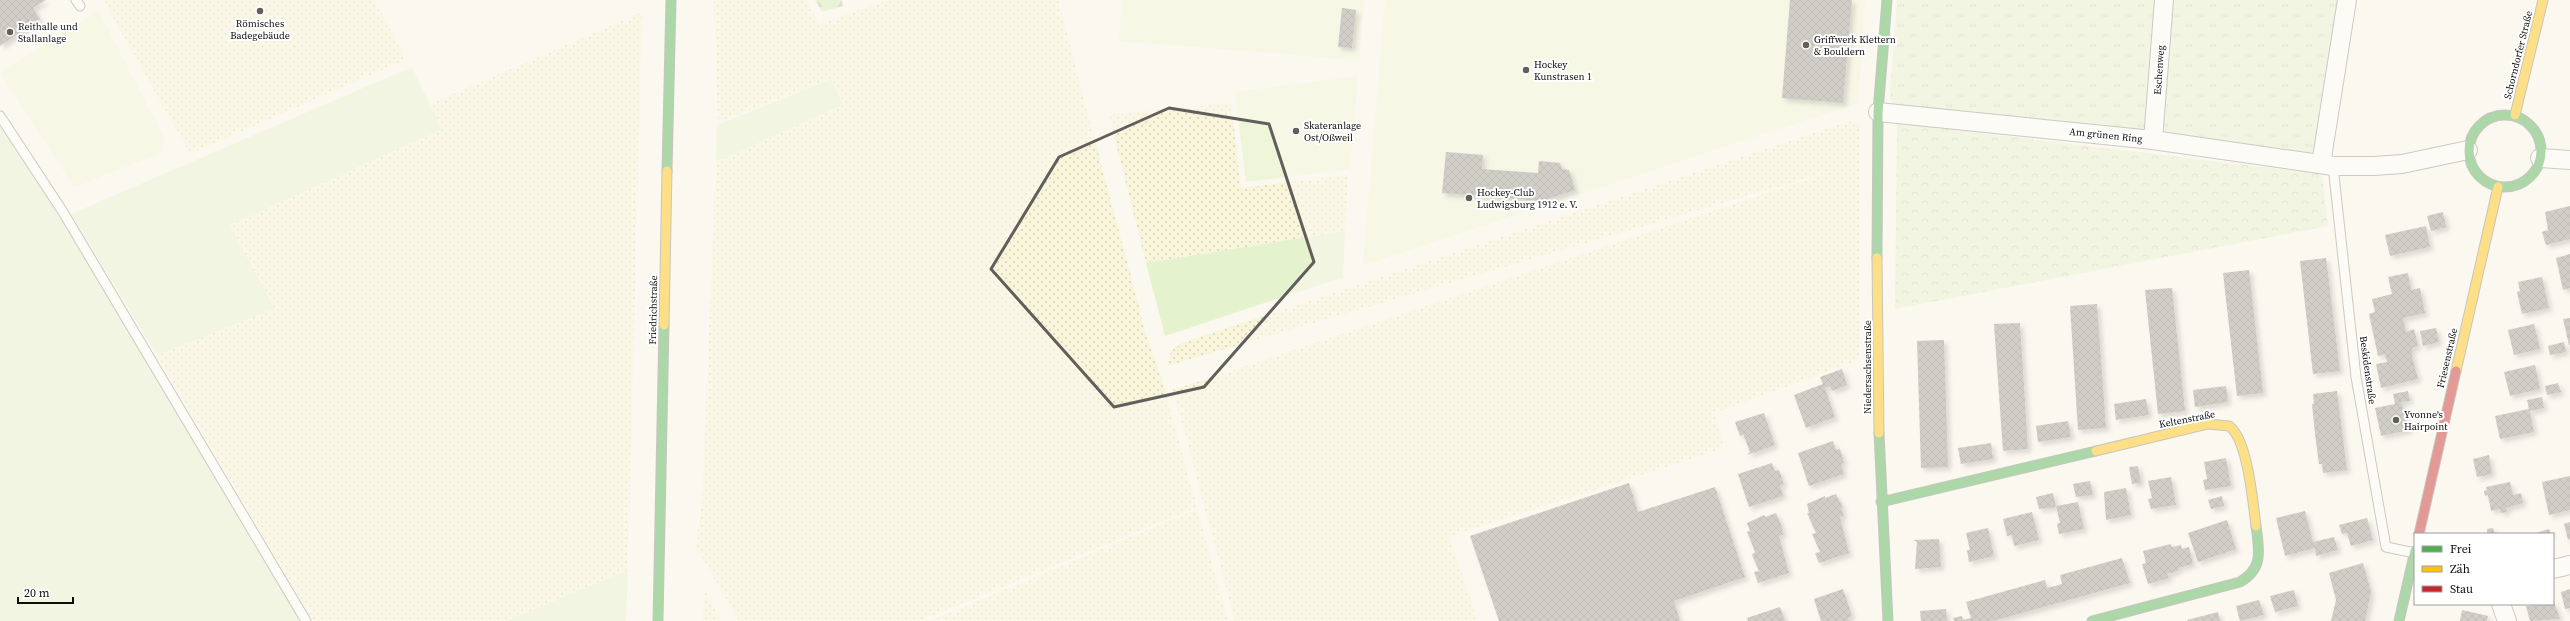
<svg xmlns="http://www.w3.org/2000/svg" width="2570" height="621" viewBox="0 0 2570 621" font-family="'Source Serif 4',serif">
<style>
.farmland{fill:url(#farmland-dots)}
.grass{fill:url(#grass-tufts)}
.forest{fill:url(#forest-firs)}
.park{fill:url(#park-crowns)}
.garden{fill:#e5f2ce}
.pitch{fill:#eff5d8}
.building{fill:url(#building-cross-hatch);filter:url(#shadow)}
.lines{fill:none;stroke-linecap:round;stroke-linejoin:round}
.lane-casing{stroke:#94928f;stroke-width:11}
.street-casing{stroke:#94928f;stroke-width:20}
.fast-casing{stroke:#8a8985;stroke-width:11}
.slow-casing{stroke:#8a8985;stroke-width:11}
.jam-casing{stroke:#8a8985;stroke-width:11}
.lane{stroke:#fefefd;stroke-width:9}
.street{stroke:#fefefd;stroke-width:18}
.fast{stroke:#4caf50;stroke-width:9}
.slow{stroke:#ffc107;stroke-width:9}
.jam{stroke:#c62828;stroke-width:9}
.marked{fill:none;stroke:#605f5c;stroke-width:3;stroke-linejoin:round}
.poi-dot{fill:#605f5c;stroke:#fff;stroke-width:1.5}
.labels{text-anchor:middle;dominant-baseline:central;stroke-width:4;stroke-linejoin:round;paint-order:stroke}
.poi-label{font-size:10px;fill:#0c0c0c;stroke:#fff;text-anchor:start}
.street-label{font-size:10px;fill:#0c0c0c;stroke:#fff}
</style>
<defs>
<pattern id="farmland-dots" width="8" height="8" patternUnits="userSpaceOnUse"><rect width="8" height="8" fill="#f9f5db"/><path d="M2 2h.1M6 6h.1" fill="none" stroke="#d4d1bb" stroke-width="1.8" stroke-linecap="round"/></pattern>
<pattern id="grass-tufts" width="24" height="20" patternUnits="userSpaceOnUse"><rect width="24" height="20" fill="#e5f2ce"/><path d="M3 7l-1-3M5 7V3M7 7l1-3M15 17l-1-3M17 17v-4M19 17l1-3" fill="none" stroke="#c3ceb0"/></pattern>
<pattern id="forest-firs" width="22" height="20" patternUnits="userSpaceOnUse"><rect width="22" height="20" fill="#d6eabb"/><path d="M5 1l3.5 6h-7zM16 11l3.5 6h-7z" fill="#b6c8a0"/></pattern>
<pattern id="park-crowns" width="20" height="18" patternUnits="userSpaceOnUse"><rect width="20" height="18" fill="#e5f2ce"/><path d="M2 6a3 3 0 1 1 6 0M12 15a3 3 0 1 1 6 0" fill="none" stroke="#c3ceb0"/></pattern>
<pattern id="building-cross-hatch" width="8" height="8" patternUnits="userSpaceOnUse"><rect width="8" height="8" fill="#9e9a96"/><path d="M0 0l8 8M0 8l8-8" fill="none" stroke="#7f7c79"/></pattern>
<filter id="shadow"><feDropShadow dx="3.5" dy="3.5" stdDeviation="2" flood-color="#0004"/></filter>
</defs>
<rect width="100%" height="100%" fill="#fbf8f0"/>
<g class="farmland">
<polygon points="103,0 374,0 407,59 190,154"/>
<polygon points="714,0 806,0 819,24 889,0 1058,0 1146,334 1162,380 1197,507 920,621 739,621 696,548 702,501 716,162 844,105 832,78 718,122"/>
<polygon points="642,12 628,570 506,621 313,621 157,355 273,309 230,225 442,129 430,104"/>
<polygon points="1231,103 1241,188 1348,175 1345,231 1146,263 1109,115"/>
<polygon points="1850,121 1860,124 1859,360 1715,413 1724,448 1449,537 1478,621 1235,621 1173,390 1842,168 1167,366 1171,351 1182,343"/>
<polygon points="1197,509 1228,621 930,621"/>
<polygon points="705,591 721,621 702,621"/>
</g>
<polygon class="grass" points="1897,0 2346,0 2321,164 1895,106 1891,101 1890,91"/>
<polygon class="forest" points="815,0 842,0 843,6 822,12"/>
<polygon class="park" points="1897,123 2322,174 2328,226 1895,309"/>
<g class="garden">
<polygon points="412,67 442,129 230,225 274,309 157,355 71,214"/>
<polygon points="831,79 843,105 716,162 717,125"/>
<polygon points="0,124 62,218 302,621 0,621"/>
<polygon points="1345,231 1343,277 1165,336 1146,263"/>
<polygon points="628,570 626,621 506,621"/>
</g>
<g class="pitch">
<polygon points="1122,0 1364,0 1359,60 1119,41"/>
<polygon points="1385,0 1865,0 1858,103 1363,265"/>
<polygon points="98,10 165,140 161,153 74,187 1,73"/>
<polygon points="1358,76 1350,169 1246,182 1235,92"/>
</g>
<g class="building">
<polygon points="0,0 46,0 33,8 40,19 0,46"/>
<polygon points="1790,0 1852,0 1843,103 1782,98"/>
<polygon points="1342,8 1356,10 1352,48 1338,47"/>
<polygon points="1446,152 1483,155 1482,169 1538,173 1539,161 1560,163 1562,169 1569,170 1575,190 1542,201 1442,193"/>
<polygon points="2570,206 2570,239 2546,245 2542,232 2548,230 2545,212"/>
<polygon points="2443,212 2446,227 2431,231 2427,216"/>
<polygon points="2426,226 2430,247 2390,256 2385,235"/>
<polygon points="2570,254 2570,288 2563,290 2556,258"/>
<polygon points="2326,258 2340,371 2313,374 2300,261"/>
<polygon points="2249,270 2263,393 2237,396 2223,273"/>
<polygon points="2408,273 2411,290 2420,288 2425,313 2403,318 2406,332 2414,329 2418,346 2412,348 2412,356 2418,379 2381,388 2376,364 2387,362 2385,354 2378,356 2369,314 2375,312 2372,299 2392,294 2388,277"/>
<polygon points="2542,277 2549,308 2522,314 2517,292 2520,291 2518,282"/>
<polygon points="2172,288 2185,411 2158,414 2145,290"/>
<polygon points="2097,304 2106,428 2078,430 2070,306"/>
<polygon points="2570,318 2570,345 2569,345 2563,319"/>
<polygon points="2020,323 2028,449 2003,451 1994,324"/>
<polygon points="2534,324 2540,349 2514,355 2508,330"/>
<polygon points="2436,328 2439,342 2423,346 2420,331"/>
<polygon points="1944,340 1948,467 1921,468 1917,341"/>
<polygon points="2564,342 2566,352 2550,355 2548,346"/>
<polygon points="2535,365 2540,389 2510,396 2504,372"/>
<polygon points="1842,369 1847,385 1832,391 1830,386 1825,388 1835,417 1806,428 1794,395 1823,384 1820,377"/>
<polygon points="2558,383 2561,392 2547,395 2545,386"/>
<polygon points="2226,386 2228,402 2195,407 2193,390"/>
<polygon points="2337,391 2347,470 2323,473 2322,464 2319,464 2315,434 2312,404 2314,404 2313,394"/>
<polygon points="2408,391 2410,401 2401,402 2410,430 2381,436 2375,408 2395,404 2393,394"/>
<polygon points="2542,397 2544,408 2530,411 2534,432 2500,439 2495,416 2529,409 2527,400"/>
<polygon points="2146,399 2149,415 2116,420 2114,404"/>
<polygon points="1764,413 1775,445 1747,455 1750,452 1743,434 1740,436 1735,422"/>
<polygon points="2068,421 2071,437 2038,442 2036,426"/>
<polygon points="1833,441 1836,450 1840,449 1844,463 1841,464 1844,474 1809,486 1798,453"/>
<polygon points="1991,443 1993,459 1961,464 1958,448"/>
<polygon points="2489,455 2492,474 2477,477 2473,459"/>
<polygon points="2226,458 2231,486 2205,490 2203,480 2207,479 2204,462"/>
<polygon points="1772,463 1775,471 1779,470 1784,484 1780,485 1783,496 1749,507 1738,474"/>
<polygon points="2138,466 2141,483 2132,484 2129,467"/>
<polygon points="2570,476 2570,510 2549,515 2542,482"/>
<polygon points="2171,477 2176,505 2151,509 2148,499 2152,498 2148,481"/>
<polygon points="2090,481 2093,495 2076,497 2073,484"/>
<polygon points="2510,482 2513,495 2521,493 2523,503 2506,508 2507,512 2501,513 2500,509 2491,511 2488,495 2485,496 2484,491 2487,490 2486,487"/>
<polygon points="1629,483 1638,512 1715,487 1745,577 1674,601 1680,621 1499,621 1470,536"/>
<polygon points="2126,488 2131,515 2106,520 2104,492"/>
<polygon points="2053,493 2056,507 2039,509 2036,497"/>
<polygon points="1836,494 1843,508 1841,508 1844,516 1840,517 1849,553 1819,563 1815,553 1820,552 1812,534 1816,533 1807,513 1809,513 1807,504 1825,496 1825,498"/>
<polygon points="2222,496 2224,506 2211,509 2208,500"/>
<polygon points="2078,502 2084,529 2059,534 2057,524 2060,523 2056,506"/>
<polygon points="2305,511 2313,542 2334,537 2338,550 2316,556 2315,548 2285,556 2276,518"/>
<polygon points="2032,512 2039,540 2014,546 2012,535 2007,536 2003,519"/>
<polygon points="1776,513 1782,527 1783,535 1779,536 1789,573 1758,583 1754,572 1759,571 1752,555 1755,552 1747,532 1750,531 1747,523 1764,515 1765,517"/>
<polygon points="2367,518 2373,540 2351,546 2347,533 2342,534 2339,525"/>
<polygon points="2227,520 2236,549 2198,562 2188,533"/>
<polygon points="2570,522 2570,539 2568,540 2564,524"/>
<polygon points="1988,528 1994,556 1969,562 1967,550 1970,550 1966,533"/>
<polygon points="2493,528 2495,534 2487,534 2487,529"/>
<polygon points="2549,529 2551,534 2532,534"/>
<polygon points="1939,539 1941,567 1915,569 1917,542 1913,540"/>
<polygon points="2171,544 2172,547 2181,545 2182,549 2189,547 2193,564 2178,568 2178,571 2167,574 2169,578 2148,584 2142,564 2146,563 2143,551"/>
<polygon points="2122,558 2130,583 1993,621 1954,621 1953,618 1962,616 1963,620 1971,618 1966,602 2045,580 2047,588 2055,586 2062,584 2060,575"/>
<polygon points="2363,563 2371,592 2365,621 2331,621 2336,600 2329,573"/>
<polygon points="1843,589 1852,616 1848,618 1849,621 1821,621 1814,599"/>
<polygon points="2570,589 2570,608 2565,609 2561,592"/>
<polygon points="2294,590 2298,606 2275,612 2270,596"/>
<polygon points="2553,599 2560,619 2530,621 2526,606 2553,604"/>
<polygon points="2259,600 2264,615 2240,621 2236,606"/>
<polygon points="1780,607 1785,621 1748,621 1747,618"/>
<polygon points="1946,609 1947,621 1921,621 1920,611"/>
<polygon points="2462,610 2488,616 2487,621 2460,621"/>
<polygon points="2218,612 2220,621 2188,621 2187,620"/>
</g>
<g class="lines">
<defs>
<g id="lane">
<polyline points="76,0 80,6"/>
<polyline points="0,116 63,212 306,621"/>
<polyline points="2333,166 2356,377 2386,547 2415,553"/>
</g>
<g id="street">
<polyline points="1878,112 2153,140 2333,166 2374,166 2402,164 2468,150"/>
<polyline points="2153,140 2164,0"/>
<polyline points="2540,158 2570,160"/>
<polyline points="2321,164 2347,0"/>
<polyline points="2553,569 2570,565"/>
<polyline points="2501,604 2507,621"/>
</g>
<g id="fast">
<circle cx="2505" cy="151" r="36"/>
<polyline points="667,171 671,0"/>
<polyline points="1877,258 1878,112 1887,0"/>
<polyline points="1879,433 1888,621"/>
<polyline points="1881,502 2096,451"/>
<polyline points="658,621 664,325"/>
<path d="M2092,621L2240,582C2264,568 2259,550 2256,526"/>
<polyline points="2399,621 2415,551"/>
</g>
<g id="slow">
<polyline points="2515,115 2543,0"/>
<polyline points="1877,258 1879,433"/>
<polyline points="664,325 667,171"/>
<polyline points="2456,371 2498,187"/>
<path d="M2096,451L2208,424L2229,426C2248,439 2253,504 2256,526"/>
</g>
<polyline id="jam" points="2419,534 2456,371"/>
</defs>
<use href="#lane" class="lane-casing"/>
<use href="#street" class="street-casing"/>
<use href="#fast" class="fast-casing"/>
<use href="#slow" class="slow-casing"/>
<use href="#jam" class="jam-casing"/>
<use href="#lane" class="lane"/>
<use href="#street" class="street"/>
<use href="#fast" class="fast"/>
<use href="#slow" class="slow"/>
<use href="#jam" class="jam"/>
</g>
<path d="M0 0H2570V621H0ZM1169,108L1269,124L1314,262L1204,387L1114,407L991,269L1059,157Z" fill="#fbf8f0" fill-opacity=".55" fill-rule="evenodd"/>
<path class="marked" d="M1169,108L1269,124L1314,262L1204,387L1114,407L991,269L1059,157Z"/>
<g class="poi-dot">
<circle cx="260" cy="11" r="4"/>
<circle cx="10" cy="32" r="4"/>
<circle cx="1806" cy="45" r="4"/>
<circle cx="1526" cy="70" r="4"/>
<circle cx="1296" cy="131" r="4"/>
<circle cx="1469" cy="198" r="4"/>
<circle cx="2396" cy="420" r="4"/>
</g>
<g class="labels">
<g class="poi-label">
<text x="260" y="23" text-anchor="middle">Römisches<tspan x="260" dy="12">Badegebäude</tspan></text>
<text x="18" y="26">Reithalle und<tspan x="18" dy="12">Stallanlage</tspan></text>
<text x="1814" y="39">Griffwerk Klettern<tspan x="1814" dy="12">&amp; Bouldern</tspan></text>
<text x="1534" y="64">Hockey<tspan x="1534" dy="12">Kunstrasen 1</tspan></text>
<text x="1304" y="125">Skateranlage<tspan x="1304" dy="12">Ost/Oßweil</tspan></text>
<text x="1477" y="192">Hockey-Club<tspan x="1477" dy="12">Ludwigsburg 1912 e. V.</tspan></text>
<text x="2404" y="414">Yvonne's<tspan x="2404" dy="12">Hairpoint</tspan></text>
</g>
<g class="street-label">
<text transform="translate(2518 55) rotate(-76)">Schorndorfer Straße</text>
<text transform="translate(2159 70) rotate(-86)">Eschenweg</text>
<text transform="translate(2106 135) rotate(6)">Am grünen Ring</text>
<text transform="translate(653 310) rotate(-89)">Friedrichstraße</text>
<text transform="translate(2447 358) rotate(-77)">Friesenstraße</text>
<text transform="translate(1867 367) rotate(-90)">Niedersachsenstraße</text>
<text transform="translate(2368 370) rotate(82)">Beskidenstraße</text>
<text transform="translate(2187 419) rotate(-11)">Keltenstraße</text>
</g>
</g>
<rect x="2414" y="533" width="140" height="72" fill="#ffffff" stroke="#9e9e9e"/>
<rect x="2422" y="546" width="20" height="6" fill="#4caf50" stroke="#9e9e9e"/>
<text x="2450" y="553" font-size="12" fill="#0c0c0c">Frei</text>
<rect x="2422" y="566" width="20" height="6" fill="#ffc107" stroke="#9e9e9e"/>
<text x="2450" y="573" font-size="12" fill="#0c0c0c">Zäh</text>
<rect x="2422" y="586" width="20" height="6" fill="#c62828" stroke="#9e9e9e"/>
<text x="2450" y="593" font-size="12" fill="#0c0c0c">Stau</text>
<path d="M18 597v6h55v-6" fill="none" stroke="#0c0c0c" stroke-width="2"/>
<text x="24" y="597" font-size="12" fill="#0c0c0c" stroke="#ffffff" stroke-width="3" paint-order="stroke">20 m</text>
</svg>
